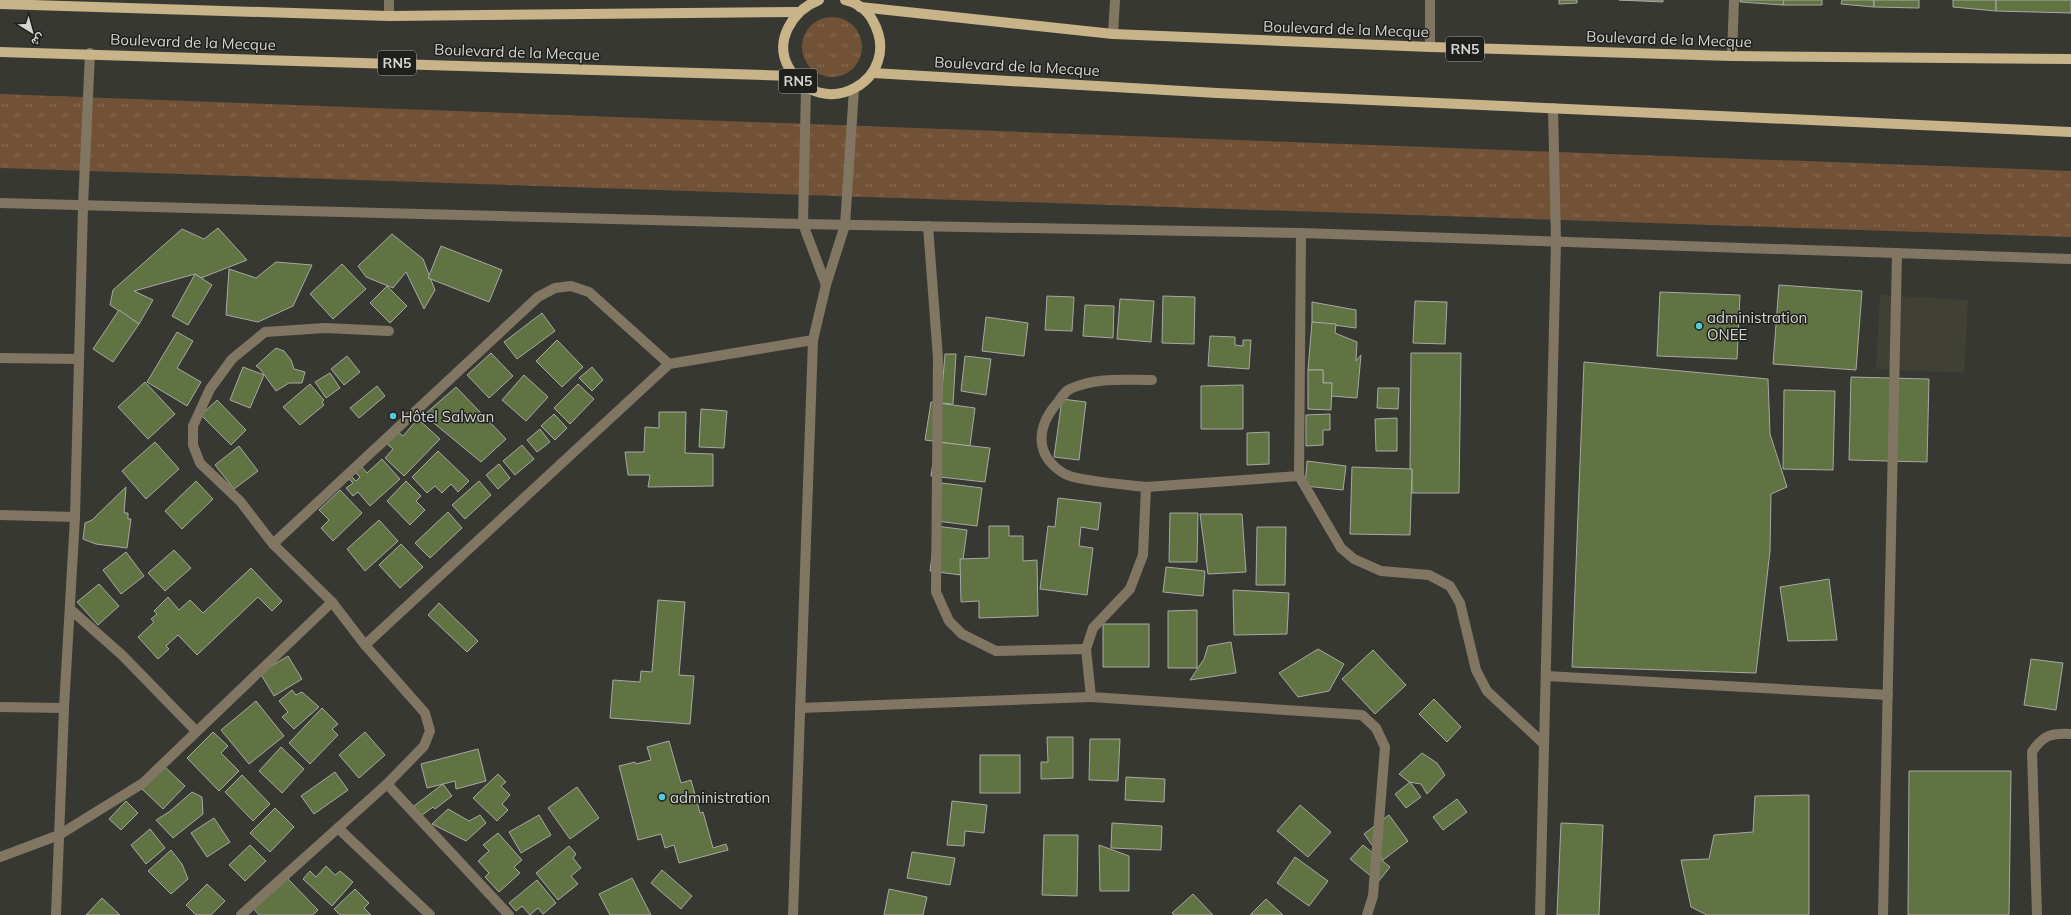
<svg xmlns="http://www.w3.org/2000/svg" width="2071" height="915" viewBox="0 0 2071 915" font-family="Mulish,Vazirmatn,sans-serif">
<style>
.built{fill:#414035}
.park{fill:url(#park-tufts)}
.building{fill:#617243;stroke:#a6a9a3}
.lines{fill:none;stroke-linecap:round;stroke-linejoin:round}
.minor{stroke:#817662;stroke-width:10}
.major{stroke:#c9b389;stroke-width:10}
.poi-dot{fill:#53cbdb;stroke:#1f1f1d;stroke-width:1.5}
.labels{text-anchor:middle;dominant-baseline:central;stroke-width:3;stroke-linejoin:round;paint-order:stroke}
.shield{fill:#1f1f1d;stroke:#9e9e9b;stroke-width:1}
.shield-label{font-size:14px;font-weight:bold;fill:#d4d4d1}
.street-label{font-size:15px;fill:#d4d4d1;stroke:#1f1f1d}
.poi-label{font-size:15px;fill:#d4d4d1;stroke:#1f1f1d;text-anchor:start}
</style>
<defs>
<pattern id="park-tufts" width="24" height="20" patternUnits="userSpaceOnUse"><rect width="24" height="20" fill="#725236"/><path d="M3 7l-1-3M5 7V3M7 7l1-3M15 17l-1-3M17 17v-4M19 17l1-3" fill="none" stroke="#856a52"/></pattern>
</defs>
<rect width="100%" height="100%" fill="#383833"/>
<polygon class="built" points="1880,295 1968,300 1964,373 1876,369"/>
<g class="park">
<circle cx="832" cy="47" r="30"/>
<polygon points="0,94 2071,171 2071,237 0,168"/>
</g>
<g class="building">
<polygon points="1559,0 1577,0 1577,3 1559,4"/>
<polygon points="1619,0 1663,0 1663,2"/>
<polygon points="1740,0 1784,0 1783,5 1740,2"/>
<polygon points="1784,0 1822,0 1822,5 1783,5"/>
<polygon points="1842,0 1874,0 1874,7 1841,4"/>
<polygon points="1874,0 1919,0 1919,8 1874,7"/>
<polygon points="1953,0 1996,0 1996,11 1953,7"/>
<polygon points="1996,0 2071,0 2071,13 1996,11"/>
<polygon points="218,228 247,260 201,278 195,274 134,291 153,300 139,324 110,305 113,290 182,229 204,239"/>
<polygon points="392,234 423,259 435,290 424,309 406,272 393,288 366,277 358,266"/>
<polygon points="441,246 502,270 489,302 428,278"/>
<polygon points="276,262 312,265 293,306 258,322 226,315 229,269 256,278"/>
<polygon points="342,264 366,289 333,319 310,294"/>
<polygon points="195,274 212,285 188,325 172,316"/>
<polygon points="1779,285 1862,291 1856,370 1773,364"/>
<polygon points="387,286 407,306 390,323 370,303"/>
<polygon points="1660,292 1740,295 1737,359 1657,356"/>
<polygon points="1047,296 1074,297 1072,331 1045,330"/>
<polygon points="1163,296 1195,297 1194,344 1162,343"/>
<polygon points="1120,299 1154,301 1151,342 1117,339"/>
<polygon points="1415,301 1447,302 1445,344 1413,343"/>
<polygon points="1312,302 1356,310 1356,328 1312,322"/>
<polygon points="1085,305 1114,306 1113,338 1083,336"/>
<polygon points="119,310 139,324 113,362 93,349"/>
<polygon points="542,313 555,331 517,359 504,342"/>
<polygon points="986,317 1028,323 1024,356 982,351"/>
<polygon points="1312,322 1336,324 1335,333 1357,342 1356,361 1361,355 1357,398 1331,396 1332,383 1323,383 1323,370 1308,370"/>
<polygon points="177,332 193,341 177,368 201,382 187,406 147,382"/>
<polygon points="1210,336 1235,337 1235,345 1243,346 1243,340 1251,340 1249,369 1208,366"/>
<polygon points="557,340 583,367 562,387 536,361"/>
<polygon points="276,348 284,351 291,360 294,369 305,372 302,383 289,383 276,391 260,369 256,366"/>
<polygon points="491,353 513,376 489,398 467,375"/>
<polygon points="1411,353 1461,353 1459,493 1412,493 1412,469 1410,469"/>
<polygon points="945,354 956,354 953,404 941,403"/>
<polygon points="347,356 360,372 344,385 331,369"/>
<polygon points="965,356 991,359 986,395 961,391"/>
<polygon points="1584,362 1768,379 1770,434 1787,487 1771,494 1770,551 1756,673 1572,667"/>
<polygon points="243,367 264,375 250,408 230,400"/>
<polygon points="592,367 603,380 592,391 579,378"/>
<polygon points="1308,370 1323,370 1323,383 1332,383 1331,410 1308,409"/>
<polygon points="330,373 340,388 326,398 315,382"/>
<polygon points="524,375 548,397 526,421 502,400"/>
<polygon points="1851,377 1929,379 1927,462 1849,460"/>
<polygon points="145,382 175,414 148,439 118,407"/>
<polygon points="310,384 324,400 322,402 324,405 300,425 283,407"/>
<polygon points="578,384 594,399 570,424 554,408"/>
<polygon points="1243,385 1243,429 1201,429 1201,386"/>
<polygon points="377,386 385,396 359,418 350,408"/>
<polygon points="456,387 506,439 481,462 424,415"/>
<polygon points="1378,388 1399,388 1398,409 1377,408"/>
<polygon points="1784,390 1835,391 1833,470 1783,469"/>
<polygon points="1062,399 1086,402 1079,460 1054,457"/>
<polygon points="217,400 246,430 231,445 201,415"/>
<polygon points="931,402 975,408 970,446 925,440"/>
<polygon points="701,409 727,411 724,448 699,447"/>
<polygon points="659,412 686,412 685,453 713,454 713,486 648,487 650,475 628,475 625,452 644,452 645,427 659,428"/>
<polygon points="554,414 567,428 555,440 541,426"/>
<polygon points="1330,414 1330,430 1323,430 1323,445 1306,446 1306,415"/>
<polygon points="1397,418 1397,451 1376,451 1375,419"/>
<polygon points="418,419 440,439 404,476 385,458 393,449 386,443 397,431 403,436"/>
<polygon points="540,429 550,442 537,452 527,440"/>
<polygon points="1269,432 1269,464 1247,465 1247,433"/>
<polygon points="155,442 179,469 146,499 122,471"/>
<polygon points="936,442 990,448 985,482 931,476"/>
<polygon points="522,445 534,459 515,475 503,461"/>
<polygon points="239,446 258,471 234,489 215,465"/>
<polygon points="438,451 469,481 458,492 451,484 442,493 435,486 427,493 412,477"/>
<polygon points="382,459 400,479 370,506 358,492 353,496 346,488 353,483 348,478 351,476 356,481 360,477 354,471 360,465 367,473"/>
<polygon points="1307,461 1346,466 1343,490 1305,486"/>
<polygon points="499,464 510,478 498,489 486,475"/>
<polygon points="1352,467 1412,469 1410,535 1350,534"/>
<polygon points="196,481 213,499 182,529 165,511"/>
<polygon points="406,481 421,496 416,501 425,510 410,525 387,501"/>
<polygon points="479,481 491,495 465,519 452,505"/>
<polygon points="942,483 982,488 977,526 936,521"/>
<polygon points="126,487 124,513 128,513 128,519 131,519 127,548 96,544 83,539 85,523 92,520"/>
<polygon points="340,490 362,513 333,541 321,528 329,520 319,510"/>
<polygon points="1058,498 1101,503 1098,530 1081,527 1079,546 1093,548 1087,595 1040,589 1048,526 1055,527"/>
<polygon points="448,512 462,528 430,558 415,543"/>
<polygon points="1170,513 1198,513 1197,562 1169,562"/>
<polygon points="1200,514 1242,514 1246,572 1208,574"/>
<polygon points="379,520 398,541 365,571 347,549"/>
<polygon points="936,526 967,530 961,575 930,571"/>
<polygon points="989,526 1009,526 1009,536 1023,536 1023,561 1037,560 1038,616 979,618 979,601 961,602 960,559 989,558"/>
<polygon points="1257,527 1286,527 1285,585 1256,585"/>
<polygon points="401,544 423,567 400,588 379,565"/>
<polygon points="174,550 191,568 165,591 148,573"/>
<polygon points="126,552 144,576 121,594 103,570"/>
<polygon points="1166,567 1205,571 1203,596 1163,592"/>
<polygon points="251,568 282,601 272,611 258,597 197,655 178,635 166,646 169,649 158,659 138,637 154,622 151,619 157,614 154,611 168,597 179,610 190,600 203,613"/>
<polygon points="1829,579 1837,640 1788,641 1780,587"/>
<polygon points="99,584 119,606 98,625 77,602"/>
<polygon points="1233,590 1289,593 1287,634 1234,635"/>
<polygon points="658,600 685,602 679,675 694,676 690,724 610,718 613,680 640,682 641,671 652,672"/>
<polygon points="439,603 478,641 467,652 428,615"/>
<polygon points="1197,610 1197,668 1168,668 1168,611"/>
<rect x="1103" y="624" width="46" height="43"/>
<polygon points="1231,642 1236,673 1190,680 1204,659 1208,646"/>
<polygon points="1318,649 1344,664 1329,691 1298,697 1279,673"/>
<polygon points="1373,650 1406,685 1375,714 1342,679"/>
<polygon points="288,656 302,679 274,696 260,673"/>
<polygon points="2031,659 2063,663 2056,710 2024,705"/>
<polygon points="292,690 296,695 302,692 319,707 294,729 282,717 288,712 279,701"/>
<polygon points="1434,699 1461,727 1447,742 1419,714"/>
<polygon points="256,701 284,736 249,764 221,730"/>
<polygon points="322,708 338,724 332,729 338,735 310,764 289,743"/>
<polygon points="213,732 228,746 221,753 239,771 219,791 187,758"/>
<polygon points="365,732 385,755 359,778 339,755"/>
<polygon points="1047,737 1073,737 1073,778 1041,779 1041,762 1048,762"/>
<polygon points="1090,739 1120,739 1118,781 1089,780"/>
<polygon points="669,741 681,783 691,780 700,813 703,812 713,848 726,844 728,850 679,863 674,845 665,848 661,834 638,840 619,766 635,762 636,764 651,760 647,747"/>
<polygon points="281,747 304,769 282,793 259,771"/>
<polygon points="478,749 486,781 456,789 455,781 427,788 421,764"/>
<polygon points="1422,753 1437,763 1445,775 1427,794 1421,784 1409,782 1399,774"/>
<rect x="980" y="755" width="40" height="38"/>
<polygon points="164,766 185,786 163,809 142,789"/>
<polygon points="1909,771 2011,771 2009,915 1908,915"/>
<polygon points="335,772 348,790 314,814 301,796"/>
<polygon points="498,774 506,782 501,786 510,795 502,804 508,810 497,821 473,798"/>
<polygon points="242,775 270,804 253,821 225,792"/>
<polygon points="1126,777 1165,779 1164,802 1125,800"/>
<polygon points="1410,782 1421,797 1406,808 1395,794"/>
<polygon points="443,784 452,796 435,809 433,807 421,816 414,806"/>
<polygon points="577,787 599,818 570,839 548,808"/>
<polygon points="192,792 202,797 203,814 173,838 156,820 169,812"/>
<polygon points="1809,795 1809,915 1707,915 1691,907 1681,860 1709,859 1714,835 1753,832 1755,796"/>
<polygon points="1457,799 1467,812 1443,830 1433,817"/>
<polygon points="126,801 138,813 121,830 109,819"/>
<polygon points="952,801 987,805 984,833 965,831 964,846 947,845"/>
<polygon points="1300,805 1331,832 1308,857 1277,831"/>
<polygon points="275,808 294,827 270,852 250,833"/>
<polygon points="448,809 469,821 480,815 486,823 466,841 432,824"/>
<polygon points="539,815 551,835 521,853 509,832"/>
<polygon points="1389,815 1408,841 1383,860 1364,834"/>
<polygon points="214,818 230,842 207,857 191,833"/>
<polygon points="1112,823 1162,826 1161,850 1111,848"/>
<polygon points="1561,823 1603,825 1599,915 1557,915"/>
<polygon points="150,829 165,848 146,864 131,845"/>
<polygon points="498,833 522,860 514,867 520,873 499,892 485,877 489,873 478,861 489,851 483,845"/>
<polygon points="1044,835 1078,835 1077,896 1042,895"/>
<polygon points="250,845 266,861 245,881 229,865"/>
<polygon points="1099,845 1129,856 1129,891 1100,891"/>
<polygon points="1363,845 1390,867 1378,882 1350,859"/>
<polygon points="569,846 576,854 573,858 581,868 571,876 578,884 558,900 536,873"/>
<polygon points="171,850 182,864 188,879 171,894 148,871"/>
<polygon points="912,852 955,858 950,885 907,878"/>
<polygon points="1295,857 1328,881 1309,906 1277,883"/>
<polygon points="326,866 335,875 340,871 353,882 332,906 303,879 310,871 316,877"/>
<polygon points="662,870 692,896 681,909 651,883"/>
<polygon points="286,877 318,910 313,915 259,915 253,908"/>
<polygon points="632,878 651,915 610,915 599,894"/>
<polygon points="537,880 556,903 543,914 538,908 530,915 522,906 516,911 509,903"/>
<polygon points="207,884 225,901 211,915 196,915 186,905"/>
<polygon points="355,889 369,903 364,908 371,915 340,915 334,909"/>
<polygon points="889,889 927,897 923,915 884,915"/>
<polygon points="1193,894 1213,915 1174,915 1172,913"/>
<polygon points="102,898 120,915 86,915"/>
<polygon points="1266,899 1283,915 1250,915"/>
</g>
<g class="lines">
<g class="minor">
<polyline points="1430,0 1430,47"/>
<polyline points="389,16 389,0"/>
<polyline points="1113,34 1115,0"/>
<polyline points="1732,56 1734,0"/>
<polyline points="806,88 803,224 826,285"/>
<polyline points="0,203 803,224 1301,233 2071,259"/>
<polyline points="928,226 938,358 936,592 949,621 962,634 996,651 1086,649"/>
<polyline points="1301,233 1299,476 1341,548 1354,559 1381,571 1429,575 1450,586 1460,603 1476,670 1487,691 1543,743"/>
<polyline points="0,358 79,359"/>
<polyline points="1299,476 1146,487 1143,555 1130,589 1093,628 1086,649 1091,697 1362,715 1376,728 1385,747 1373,896 1367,915"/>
<path d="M1146,487C1129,485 1077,481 1065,474C1034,456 1036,427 1058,402C1061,398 1065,391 1070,389C1096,377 1124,380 1152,380"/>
<polyline points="0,515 75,517"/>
<polyline points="273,544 538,297 555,288 571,286 589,292 669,364"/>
<polyline points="70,609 122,655 196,731"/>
<polyline points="365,645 669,364 813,340"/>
<polyline points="1546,676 1888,695"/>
<polyline points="0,707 64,708"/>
<polyline points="800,708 1091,697"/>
<polyline points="387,784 509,915"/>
<polyline points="339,829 430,915"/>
<polyline points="0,857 59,835 143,783 332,602"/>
<polyline points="56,915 64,708 75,517 83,206 90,53"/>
<polyline points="241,915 387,784 424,746 430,731 425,713 365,645 332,602 273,544 240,501 200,463 193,445 193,426 210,389 232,359 265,332 325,328 389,331"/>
<polyline points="793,915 813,340 826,285 845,225 854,89"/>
<polyline points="1540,915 1556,242 1553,108"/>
<polyline points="1883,915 1897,253"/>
<path d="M2037,915L2032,752C2043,735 2051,733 2071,734"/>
</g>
<g class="major">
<path d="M819,0C793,10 773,41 789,68C822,125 905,79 873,21C868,11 857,2 845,0"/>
<polyline points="0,4 389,16 798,12"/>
<polyline points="860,7 1113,34 1430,47 1732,56 2071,59"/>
<polyline points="0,52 793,76"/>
<polyline points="873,73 1217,93 2071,132"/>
</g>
</g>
<g class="poi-dot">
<circle cx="1699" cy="326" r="4"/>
<circle cx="393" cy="416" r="4"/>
<circle cx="662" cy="797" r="4"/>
</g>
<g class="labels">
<g class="shield">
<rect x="1446" y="37" width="38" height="24" rx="3"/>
<rect x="378" y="51" width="38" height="24" rx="3"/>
<rect x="779" y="69" width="38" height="24" rx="3"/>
</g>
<g class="shield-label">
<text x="1465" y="49">RN5</text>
<text x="397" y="63">RN5</text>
<text x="798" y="81">RN5</text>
</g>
<g class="street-label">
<text transform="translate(1346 29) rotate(2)">Boulevard de la Mecque</text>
<text transform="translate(1669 39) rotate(2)">Boulevard de la Mecque</text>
<text transform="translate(193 42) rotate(2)">Boulevard de la Mecque</text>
<text transform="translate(517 52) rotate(2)">Boulevard de la Mecque</text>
<text transform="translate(1017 66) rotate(3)">Boulevard de la Mecque</text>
</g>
<g class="poi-label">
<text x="1707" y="317">administration<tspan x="1707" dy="17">ONEE</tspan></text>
<text x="401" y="416">Hôtel Salwan</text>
<text x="670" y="797">administration</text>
</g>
</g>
<g transform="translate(32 32) rotate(143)" stroke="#1f1f1d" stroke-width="3" paint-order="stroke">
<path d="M0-3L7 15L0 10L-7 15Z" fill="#d4d4d1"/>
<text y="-6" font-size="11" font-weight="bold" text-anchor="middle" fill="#d4d4d1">ش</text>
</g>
</svg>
